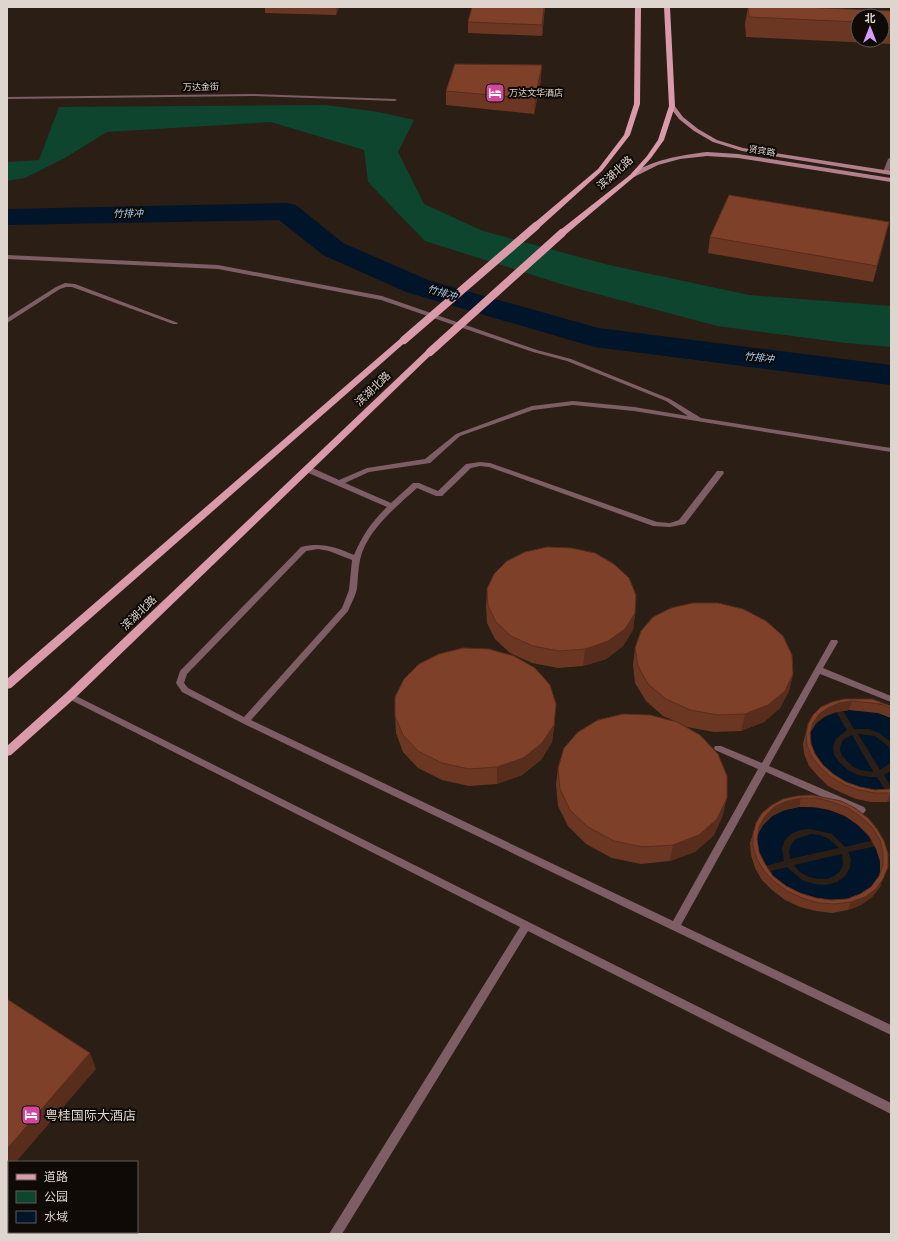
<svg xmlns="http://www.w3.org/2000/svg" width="898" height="1241" viewBox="0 0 898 1241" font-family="Rubik,'Noto Sans SC',sans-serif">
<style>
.green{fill:#0d452e}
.water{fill:#00142a}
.pier{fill:#2b1e15;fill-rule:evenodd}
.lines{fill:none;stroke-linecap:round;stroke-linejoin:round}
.river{fill:#00142a;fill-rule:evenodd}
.service{fill:#7d5e65;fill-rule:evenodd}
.pedestrian{fill:#7d5e65;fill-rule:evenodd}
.minor{fill:#7d5e65;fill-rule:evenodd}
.secondary{fill:#b2808c;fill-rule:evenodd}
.primary{fill:#db9aa9;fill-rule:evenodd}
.primary-bridge{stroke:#db9aa9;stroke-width:8}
.wall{fill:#6c3722;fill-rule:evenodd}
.shaded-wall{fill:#582d1c}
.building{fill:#7e4028;stroke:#582d1c;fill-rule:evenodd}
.labels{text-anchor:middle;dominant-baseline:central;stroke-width:4;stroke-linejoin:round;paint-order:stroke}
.far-street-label{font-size:9px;fill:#ded5cf;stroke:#0f0a06}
.far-poi-label{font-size:9px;fill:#ded5cf;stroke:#0f0a06;text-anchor:start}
.far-water-label{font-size:10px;font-style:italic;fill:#a0cef6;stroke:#0f0a06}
.street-label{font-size:11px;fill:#ded5cf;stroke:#0f0a06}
.near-poi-label{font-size:13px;fill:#ded5cf;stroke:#0f0a06;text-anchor:start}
</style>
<rect width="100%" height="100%" fill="#2b1e15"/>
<polygon class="green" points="326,105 379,112 414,120 398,152 424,204 483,231 609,265 749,295 891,306 891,347 846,343 717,326 571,287 425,241 368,182 364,150 271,122 107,132 63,159 25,178 7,181 7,162 39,160 59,107"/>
<g class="water">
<path d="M849,710L878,713L891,718V797L830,783L807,742C814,719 827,714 849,710Z"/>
<path d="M799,807C815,807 831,809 846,817C867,830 887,854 878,879C875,889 867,897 858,902C852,904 808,902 797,902L756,861C756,853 755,843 757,836C762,817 782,810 799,807Z"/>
</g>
<g class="pier">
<path d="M842,709L854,729H869L879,733L891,742V753L888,746L875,736L858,734L880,770L889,764L891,760V771L884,775L891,787V799L877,777H869L858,775L848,770L840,763L834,755L833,746L836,739L847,730L835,710ZM852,735L873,771V772L861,770L853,767L842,756L840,750L841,744L844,739Z"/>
<path d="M810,829L832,834L845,847L873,840L877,846L848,852L851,859L850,868L845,876L837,882L826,885L814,884L802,880L787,867L760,874L757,868L784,861L782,848L785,840L791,834L800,830ZM811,834L820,835L829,839L839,848L790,859L789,851L791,845L796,839ZM842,854L843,865L840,871L834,876L827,879H818L809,877L800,872L794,865Z"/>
</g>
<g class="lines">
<polygon class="river" points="286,203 296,205 343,243 428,280 598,328 891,365 891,385 595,347 584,344 406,292 323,255 279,220 7,225 7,209"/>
<g class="service">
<path d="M7,255L218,265L382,296L537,350L571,359L670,399L701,418L891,448V452L634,411L573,405L533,410L460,436L430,463L369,472L345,483L391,503L413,483H419L438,491L466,464L480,462L490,463L657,522L670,523L679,520L717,471H723L724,473L685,524L670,527L653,526L489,467L480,466L471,468L442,496H436L417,488C396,507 366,531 360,560C358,569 358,579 357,588C356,595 351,604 348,611L251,720L673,921L758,769L715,750L714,748L715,746H721L762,763L831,640H837L838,642L823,668L891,696V702L820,674L769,766L864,807L866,810L864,813L861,814L858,813L766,772L681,925L891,1025V1035L242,723L182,692L176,683L180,671L301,547C321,542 336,547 354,555C363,534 371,523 387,507L304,471L303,469L304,467H310L339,480L367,468L425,459L456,434L532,406L573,401L634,407L688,416L666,401L567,361L533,352L381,300L218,269L7,259ZM318,549L329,551L352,560L349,590L342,608L244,717L188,688L184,683L187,674L306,551Z"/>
<polygon points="65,283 75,284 178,323 177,324 173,324 72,287 66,287 60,289 7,323 7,318 56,287"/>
</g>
<polygon class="pedestrian" points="253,94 395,99 397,100 395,101 253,96 7,99 7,97"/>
<g class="minor">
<polygon points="891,157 891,166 889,172 884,173 883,172 888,159"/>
<polygon points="70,693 891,1103 891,1114 528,931 342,1234 329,1234 520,927 67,698 66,696 67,694"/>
</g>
<g class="secondary">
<polygon points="670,105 674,105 683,117 698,129 717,140 743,148 891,171 891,175 742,151 713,142 694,131 679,119 669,106"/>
<path d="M707,152L738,154L891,178V182L738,158L707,156L680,159L658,165L634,177L629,176C649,160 682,155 707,152Z"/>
</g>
<g class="primary">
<polygon points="635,7 641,7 640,104 630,135 602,171 539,228 533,228 533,224 598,169 624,135 634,104"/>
<polygon points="664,7 670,7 675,106 664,140 651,158 634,177 565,235 559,235 559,231 630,175 647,156 658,140 669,106"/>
<polygon points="401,338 407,338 408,340 11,688 7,689 7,679"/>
<polygon points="427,350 430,350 434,352 74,699 11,755 7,756 7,746 66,693"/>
</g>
<g class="primary-bridge">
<polyline points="404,340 536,226"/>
<polyline points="430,352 562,233"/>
</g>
</g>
<g class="wall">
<polygon points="265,7 339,7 336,15 265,13"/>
<polygon points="472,7 545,7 542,36 468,33 468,22"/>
<path d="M748,7H802L891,11V44L746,37L745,24ZM858,16H882V40H858Z"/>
<polygon points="541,80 534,114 446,105 446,91"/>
<polygon points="710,237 885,238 873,282 708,253"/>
<polygon points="487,589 635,613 633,630 623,646 606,659 583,666 558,668 532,663 510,653 495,639 487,623 486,606"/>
<polygon points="635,648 793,674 789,691 780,708 764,722 741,731 714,732 687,727 677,722 723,815 714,835 695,852 670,861 641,864 612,858 586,844 568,826 558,806 556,785 558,768 677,722 663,716 646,701 635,683 633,665"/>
<polygon points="844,699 891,706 891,718 878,713 849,710 836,712 825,716 816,723 810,733 811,744 815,754 823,765 833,774 846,782 860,787 875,790 891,789 891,801 887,802 871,802 856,799 842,793 828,786 818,776 809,766 804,754 803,743 808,724"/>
<polygon points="395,716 555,721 552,742 541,760 522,775 497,784 469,786 442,780 418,768 403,752 396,733"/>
<path d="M811,795L855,808L884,841L888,854L880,887L872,897L861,905L848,910L832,913L816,911L800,907L785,900L772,890L762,880L755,868L751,855L750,843L753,834L772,805ZM799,807H814L830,810L845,816L858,825L869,836L876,849L880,861V874L879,877L871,887L860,894L847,899L831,900L816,898L800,893L786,886L773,876L765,864L759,852L757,839L758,833L763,825L772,816L784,810Z"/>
</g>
<g class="shaded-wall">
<polygon points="336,7 339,7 336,15"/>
<polygon points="544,7 545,7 542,36 542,25"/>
<polygon points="542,65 541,80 534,114 535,99"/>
<polygon points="889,222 885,238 873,282 877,266"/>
<polygon points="635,613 633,630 623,646 606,659 583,666 585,649"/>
<polygon points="793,674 789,691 780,708 764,722 741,731 745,714"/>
<polygon points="852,701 849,710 836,712 825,716 816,723 810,732 813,723 819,714 828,708 839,703"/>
<polygon points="556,704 552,742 541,760 522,775 497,784 497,767"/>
<polygon points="890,793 891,793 891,801 887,802"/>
<polygon points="727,798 723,815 714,835 695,852 670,861 673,845"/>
<polygon points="801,798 799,807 784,810 772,816 763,825 757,836 759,827 765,816 774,807 787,801"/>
<polygon points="883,879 880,887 872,897 861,905 848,910 851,902"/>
<polygon points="90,1053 96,1069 16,1162 9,1162 9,1170 7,1172 7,1149"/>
</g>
<g class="building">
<polygon points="472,7 544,7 542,25 468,22"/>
<polygon points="748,7 802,7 891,11 891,24 882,24 882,16 858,16 858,22 749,17"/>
<polygon points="455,64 542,65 535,99 446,91"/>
<polygon points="729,195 889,222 877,266 710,237"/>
<polygon points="547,547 571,548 595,553 614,564 629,578 636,595 635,613 625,629 608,641 585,649 559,651 533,646 511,636 496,622 488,606 487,589 494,574 507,561 525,552"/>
<polygon points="693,603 718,603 743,609 766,621 783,636 792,655 793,674 785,691 768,705 745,714 718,715 690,710 666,699 648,684 638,666 635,648 641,631 653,617 671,608"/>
<polygon points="463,648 489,649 514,656 535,668 550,685 556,704 554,725 542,743 523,758 497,767 469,769 442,763 418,751 403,735 395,716 395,697 404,679 419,664 439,654"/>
<polygon points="844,699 872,699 891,706 891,708 881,704 852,701 839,703 828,708 819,714 813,723 810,733 811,744 815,754 823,765 833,774 846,782 860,787 875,790 891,789 891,793 875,793 859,790 845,785 831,777 820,767 812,757 807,745 806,734 808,724 813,715 821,707 832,702"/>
<polygon points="623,714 650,715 677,722 700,735 718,754 727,776 727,798 717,819 699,835 673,845 643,847 614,841 588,827 570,810 560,789 558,768 564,748 578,732 598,720"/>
<path d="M811,795L841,801L855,808L868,818L877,829L884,841L888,854V867L883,879L876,889L865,897L851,902L835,904L819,903L802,898L787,891L775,882L764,871L757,859L753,846V834L756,823L762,813L772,805L783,799L797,796ZM801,798H817L832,802L848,808L861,817L872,827L880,840L883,853V865L879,876L871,887L860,894L847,899L831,900L816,898L800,893L786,886L773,876L765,864L759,852L757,839L759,827L765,816L774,807L787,801Z"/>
<polygon points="7,999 90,1053 7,1149"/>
</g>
<defs>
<symbol id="hotel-square" viewBox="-11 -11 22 22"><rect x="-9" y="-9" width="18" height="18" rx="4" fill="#d1479c" stroke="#0f0a06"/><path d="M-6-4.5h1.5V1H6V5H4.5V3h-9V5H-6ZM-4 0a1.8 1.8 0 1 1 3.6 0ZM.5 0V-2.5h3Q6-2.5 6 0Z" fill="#fff"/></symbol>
</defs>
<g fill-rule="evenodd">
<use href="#hotel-square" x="484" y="82" width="22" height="22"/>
<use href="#hotel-square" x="20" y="1104" width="22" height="22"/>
</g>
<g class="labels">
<g class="far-street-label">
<text transform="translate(201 87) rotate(-1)">万达金街</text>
<text transform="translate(762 151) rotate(9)">贤宾路</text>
</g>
<g class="far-poi-label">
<text x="509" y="93">万达文华酒店</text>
</g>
<g class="far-water-label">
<text transform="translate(128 214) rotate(-1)">竹排冲</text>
<text transform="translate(442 293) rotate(16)">竹排冲</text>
<text transform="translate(759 358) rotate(7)">竹排冲</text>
</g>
<g class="street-label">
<text transform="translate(615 173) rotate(-42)">滨湖北路</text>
<text transform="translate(373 389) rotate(-44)">滨湖北路</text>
<text transform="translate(139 613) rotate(-44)">滨湖北路</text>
</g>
<g class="near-poi-label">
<text x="45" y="1115">粤桂国际大酒店</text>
</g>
</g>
<rect width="898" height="1241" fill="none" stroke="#ded5cf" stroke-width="16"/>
<rect x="8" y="1161" width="130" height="72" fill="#0f0a06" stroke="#625b56"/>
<rect x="16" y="1174" width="20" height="6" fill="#db9aa9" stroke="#625b56"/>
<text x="44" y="1181" font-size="12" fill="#ded5cf">道路</text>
<rect x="16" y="1191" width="20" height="12" fill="#0d452e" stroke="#625b56"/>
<text x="44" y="1201" font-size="12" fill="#ded5cf">公园</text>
<rect x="16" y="1211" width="20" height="12" fill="#00142a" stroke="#625b56"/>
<text x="44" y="1221" font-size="12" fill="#ded5cf">水域</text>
<g transform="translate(870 28)"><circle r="19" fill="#0f0a06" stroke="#625b56"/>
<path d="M0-3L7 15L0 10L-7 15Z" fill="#d49cfc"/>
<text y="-6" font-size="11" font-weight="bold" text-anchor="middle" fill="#ded5cf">北</text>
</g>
</svg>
